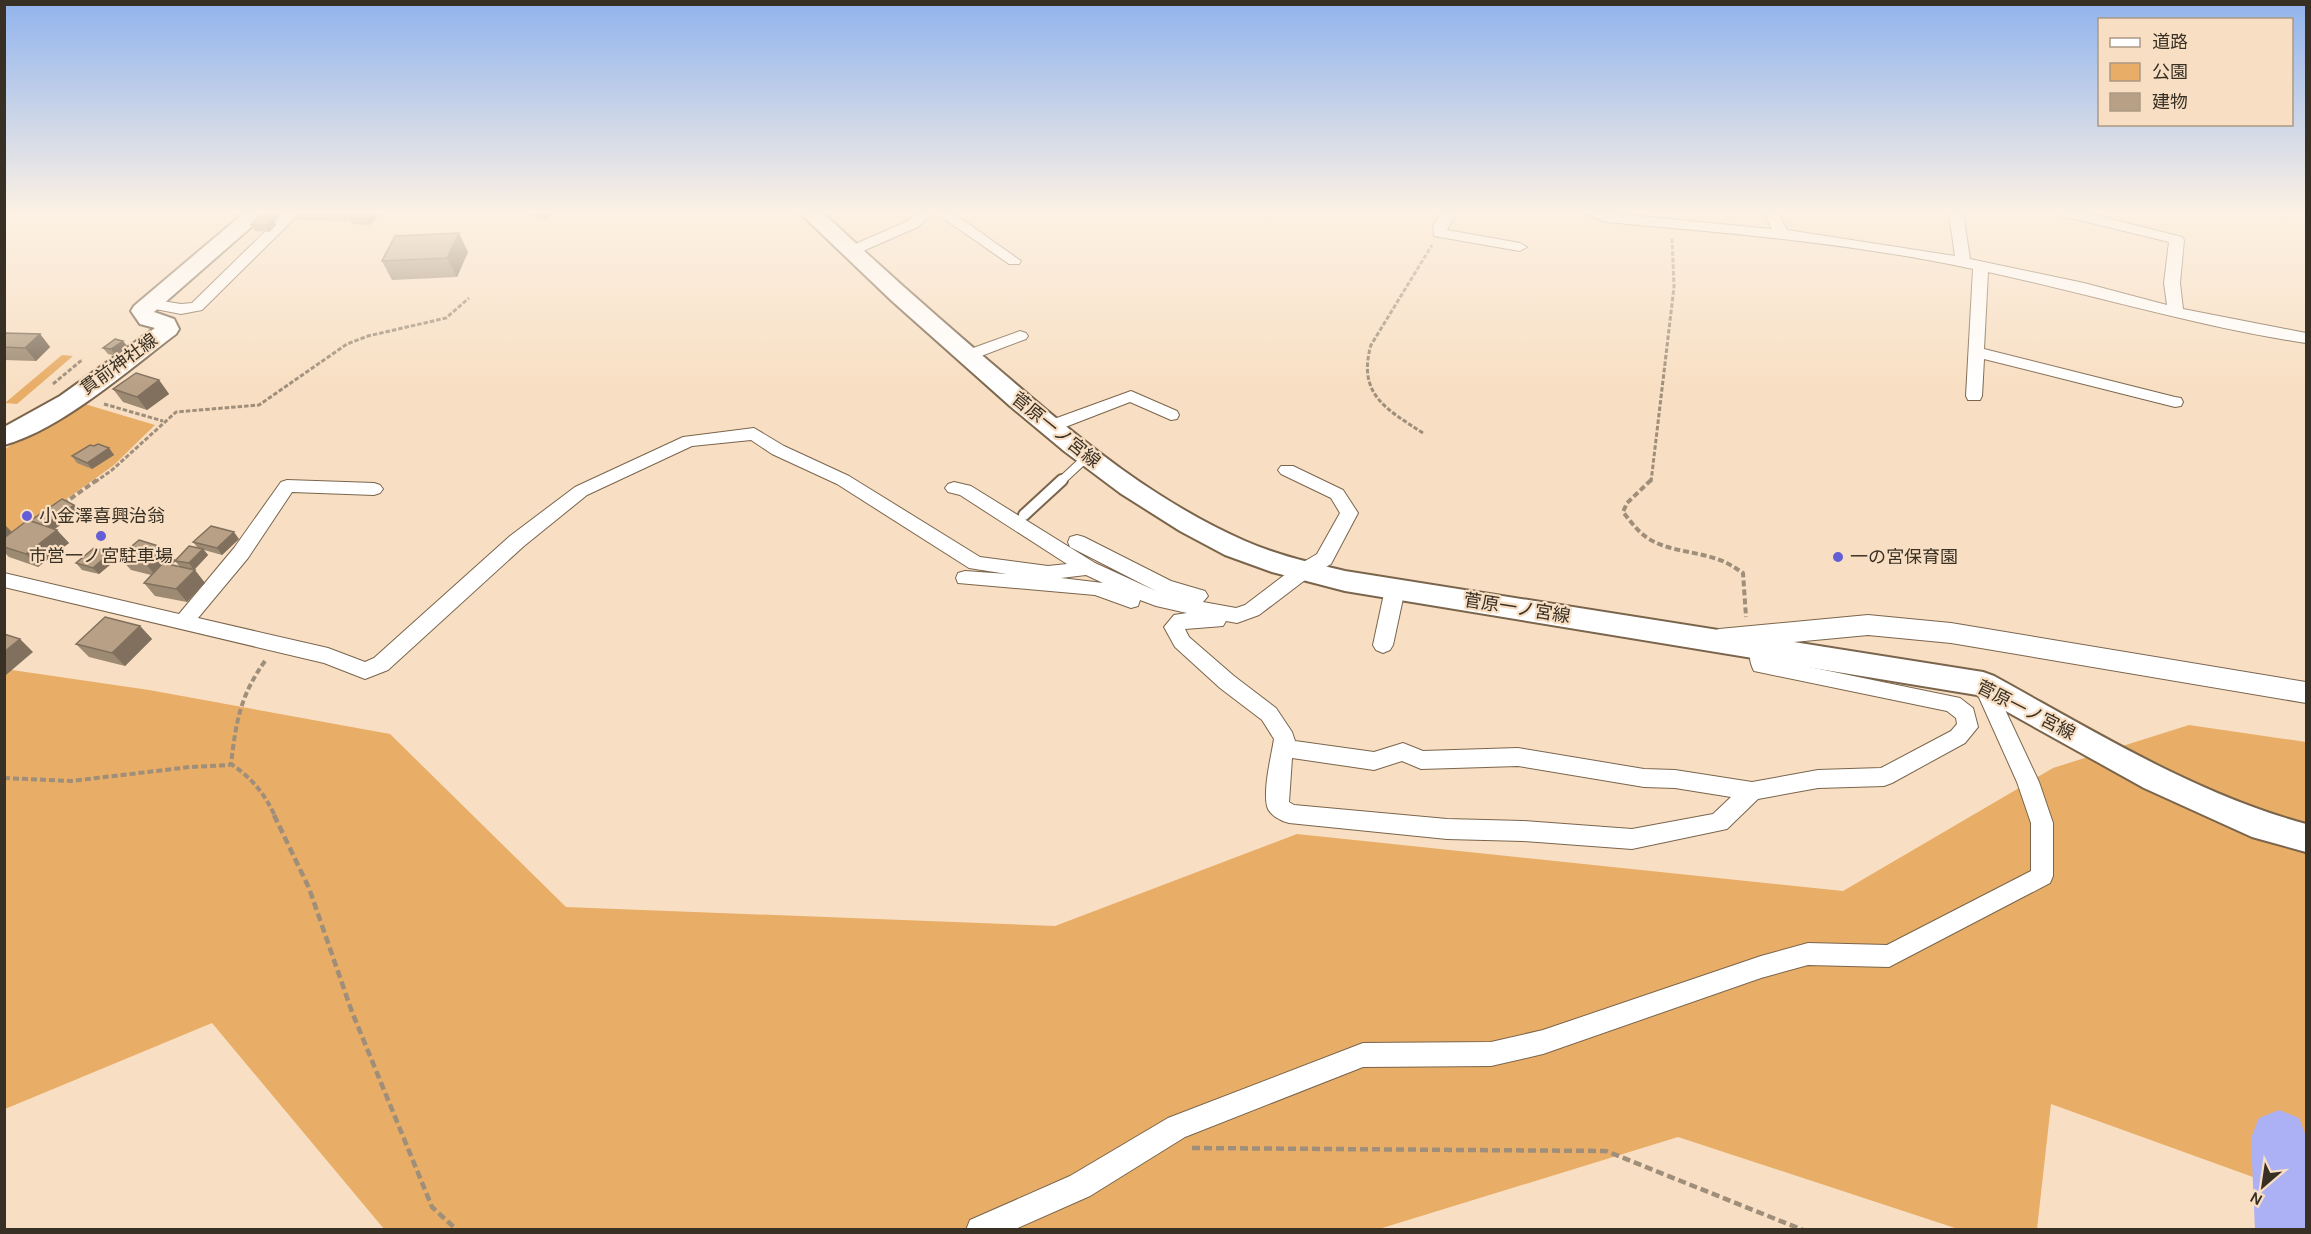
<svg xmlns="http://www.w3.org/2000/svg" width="2311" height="1234" viewBox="0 0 2311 1234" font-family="Karla,'Noto Sans JP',sans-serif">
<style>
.green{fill:#e8ad66}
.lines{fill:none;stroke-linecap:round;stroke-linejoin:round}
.river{fill:#acb1f5;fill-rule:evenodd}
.service-far1-casing{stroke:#7a654c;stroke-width:10}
.service-casing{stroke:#7a654c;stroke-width:14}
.minor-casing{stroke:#7a654c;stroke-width:2}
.tertiary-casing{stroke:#7a654c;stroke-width:2}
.secondary-casing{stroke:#7a654c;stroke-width:4}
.path-far2{stroke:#9f8e7a;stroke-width:3;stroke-dasharray:4.5 2;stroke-linecap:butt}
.path-far1{stroke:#9f8e7a;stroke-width:4;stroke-dasharray:6 3;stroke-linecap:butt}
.path{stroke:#9f8e7a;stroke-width:4.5;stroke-dasharray:8 4;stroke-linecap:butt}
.service-far1{stroke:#fff;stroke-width:8}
.service{stroke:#fff;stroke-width:10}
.minor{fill:#fff;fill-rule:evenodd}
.tertiary{fill:#fff;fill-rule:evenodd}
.secondary{fill:#fff;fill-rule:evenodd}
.wall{fill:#9d8a72;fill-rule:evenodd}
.shaded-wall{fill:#80705d}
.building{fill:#b7a085;stroke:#80705d;stroke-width:1.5}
.poi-dot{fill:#635dd6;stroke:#f8dfc3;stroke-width:2}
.labels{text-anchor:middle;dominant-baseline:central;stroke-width:4.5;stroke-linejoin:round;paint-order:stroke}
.street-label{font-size:18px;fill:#393025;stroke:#f8dfc3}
.poi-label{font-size:18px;fill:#393025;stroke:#f8dfc3;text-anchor:start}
</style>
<rect width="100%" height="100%" fill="#f8dfc3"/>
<g class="green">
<polygon points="62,355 73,356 17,404 5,403"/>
<polygon points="78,402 155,425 114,465 5,543 5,449"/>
<polygon points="5,669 149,690 390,734 566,907 1055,926 1297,834 1843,891 2053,768 2189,725 2306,742 2306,1149 2253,1177 2051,1104 2037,1229 1958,1229 1678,1137 1379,1229 384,1229 212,1023 5,1109"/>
</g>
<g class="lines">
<polygon class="river" points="2279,1110 2299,1118 2306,1136 2306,1230 2255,1230 2251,1138 2259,1118"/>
<defs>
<polyline id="service-far1" points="1060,482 1088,456"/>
<polyline id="service" points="1024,515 1062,480"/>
<g id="minor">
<polygon points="284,213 300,213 202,310 181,314 145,307 142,304 150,299 181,304 192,303"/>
<polygon points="917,213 933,213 918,227 856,254 846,254 844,251 846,248 908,221"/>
<polygon points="936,213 953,213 1021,261 1019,264 1009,264"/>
<polygon points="1442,213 1456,213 1447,230 1520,243 1527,247 1520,251 1434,236 1433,226"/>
<path d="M1584,213H1607L1772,229L1764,213H1778L1787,230L1955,256L1949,213H1963L1970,259L2084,283L2167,305L2164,283L2169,242L2063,216L2061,213H2087L2182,237L2184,240L2180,283L2183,309L2306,333V343C2199,327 2094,295 1988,272L1984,349L2175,397L2181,398L2183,402L2181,406L2175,407L1984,359L1982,396L1980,400H1968L1966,396L1973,269C1852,243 1729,233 1606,222Z"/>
<polygon points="1020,331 1026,333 1028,336 1026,339 968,361 960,356 962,352"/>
<polygon points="1131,391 1177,411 1179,415 1177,419 1171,420 1130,402 1055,431 1043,431 1041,427 1043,423"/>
<path d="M754,428L784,446L849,476L980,557L1048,566L1067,564L960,495L948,492L945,488L948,484L954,482L971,486L1095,563L1156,591L1070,547L1068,542L1070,537L1077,535L1084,537L1171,581L1205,591L1208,596L1203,602L1236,608L1245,605L1295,567L1317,554L1340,513L1331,498L1281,474L1278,470L1281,466H1293L1343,490L1358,513L1331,564L1309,577L1259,615L1237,623L1226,621L1223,626L1185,629L1189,637L1234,676L1276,708L1292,732L1295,741L1374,752L1403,743L1423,751L1518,748L1644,769L1675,770L1752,782L1818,770L1881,768L1951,731L1957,724L1956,718L1947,711L1754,671C1749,662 1748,650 1753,642L1760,639L1767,642L1771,659L1960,698L1973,708L1978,727L1965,743L1892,783L1884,786L1818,788L1758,799L1727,829L1632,849L1523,841L1447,839L1289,823C1281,821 1269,815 1267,806C1263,788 1271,758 1274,739L1262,720L1220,688L1175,647L1164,627L1174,615L1187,613L1156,606L1140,600L1138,606L1131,608L1095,595L958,583L956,578L958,573L965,571L1007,574L969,568L837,484L772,454L751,440L692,446L587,495L524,546L388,670L365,679L324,663L4,587V573L179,614L234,548L281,482L287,480L374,483L380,485L383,489L380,493L374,495L292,492L248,558L198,618L328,648L365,662L374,658L510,536L575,487L683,437ZM1086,575L1103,583L1061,578ZM1292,758L1374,770L1402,761L1421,769L1518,766L1644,787L1675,788L1731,797L1713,814L1632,829L1523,821L1447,819L1294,805L1289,802Z"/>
<polygon points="1395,582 1402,584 1405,589 1393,645 1390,650 1383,653 1376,650 1373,645 1385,589 1388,584"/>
<polygon points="1983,676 1990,678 1993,684 2039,782 2053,823 2053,876 2050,883 1889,967 1808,965 1761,978 1543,1054 1491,1066 1363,1067 1185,1137 1090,1196 1013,1230 966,1230 970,1220 1070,1176 1168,1118 1363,1043 1491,1042 1543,1030 1761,956 1808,943 1887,945 2031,871 2031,823 2017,782 1973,684 1976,678"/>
</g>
<polygon id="tertiary" points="1868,615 1951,623 2306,682 2306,703 1951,643 1868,635 1719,649 1710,646 1706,639 1710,632 1719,629"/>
<g id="secondary">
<path d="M244,213H267L154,312L174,319L179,329L176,334C128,370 62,429 4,445V427L60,396L155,328L140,324L131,311L134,306Z"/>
<path d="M800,213H823C884,270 946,325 1010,379C1081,441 1158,503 1245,541C1277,555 1311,563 1345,571L1983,672L1994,676C2094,731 2195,794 2306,824V852L2252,837L2144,788L1977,695L1345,591L1272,572L1225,555L1180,531L1120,493L1064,451L1010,406L892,301Z"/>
</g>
</defs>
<use href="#service-far1" class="service-far1-casing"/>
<use href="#service" class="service-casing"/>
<use href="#minor" class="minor-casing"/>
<use href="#tertiary" class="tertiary-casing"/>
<use href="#secondary" class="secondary-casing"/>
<g class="path-far2">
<polyline points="53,384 83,359"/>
<polyline points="104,404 163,421"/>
<path d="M1423,433C1386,409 1357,394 1371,345L1432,245"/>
<polyline points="95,482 112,470 176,412 259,405 347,344 368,336 446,318 469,298"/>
<polyline points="1651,482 1674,287 1672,237"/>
</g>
<g class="path-far1">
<path d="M1651,480L1627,503L1623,512C1631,522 1638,532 1649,539C1669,551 1692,551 1714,558C1725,561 1734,567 1743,573L1746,617"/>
<polyline points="63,504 97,480"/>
<path d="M265,661C240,696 236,722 231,764C252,778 264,793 275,816"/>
<polyline points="4,778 71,781 190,767 230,765"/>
</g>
<g class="path">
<polyline points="274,815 309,888 352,1012 432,1207 457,1230"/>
<polyline points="1192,1148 1606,1151 1803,1230"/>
</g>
<use href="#service-far1" class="service-far1"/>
<use href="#service" class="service"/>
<use href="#minor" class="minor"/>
<use href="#tertiary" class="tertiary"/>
<use href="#secondary" class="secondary"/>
</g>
<g class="wall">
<polygon points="260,213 281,213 274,221 276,225 269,232 255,231 251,225 261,218 259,215"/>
<polygon points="294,213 381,213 370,225 352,224 349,218 346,221 298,220"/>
<polygon points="525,213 553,213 545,219"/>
<polygon points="468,252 457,277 392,280 382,261"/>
<polygon points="4,333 40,334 50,347 36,361 4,360"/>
<polygon points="128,347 116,356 108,354 103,348"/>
<polygon points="159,380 169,394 147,410 123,402 113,389"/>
<polygon points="94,446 109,448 114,455 92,469 77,463 72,456"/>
<polygon points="80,511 55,529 69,543 38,567 9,557 4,552 4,538 30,521"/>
<path d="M239,539L222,555L204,550L208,555L194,570L205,583L187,602L155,596L144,583L151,575L131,570L119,557L175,560L198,548L193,542ZM175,561L180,567L171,565Z"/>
<polygon points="111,552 117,559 99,574 82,570 76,563"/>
<polygon points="140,626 152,639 125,666 89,657 76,644"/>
</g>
<g class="shaded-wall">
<polygon points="271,213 281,213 274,221 276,225 269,232 265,225 272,219 269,215"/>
<polygon points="342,213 353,213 346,221"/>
<polygon points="372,213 381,213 370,225 367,219"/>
<polygon points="543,213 553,213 545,219"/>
<polygon points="459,233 468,252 457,277 447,258"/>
<polygon points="40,334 50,347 36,361 25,348"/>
<polygon points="123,341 128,347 116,356 111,349"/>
<polygon points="159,380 169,394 147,410 137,397"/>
<polygon points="109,448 114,455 92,469 87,463"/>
<polygon points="74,505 80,511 48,533 42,527"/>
<polygon points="6,526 12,532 4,538 4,527"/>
<polygon points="57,530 69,543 38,567 26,554"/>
<polygon points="234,532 239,539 222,555 217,548"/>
<polygon points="165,548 176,561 157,577 146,564"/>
<polygon points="203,549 208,555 194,570 189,563"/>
<polygon points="111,552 117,559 99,574 93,568"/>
<polygon points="195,570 205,583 187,602 176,589"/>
<polygon points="140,626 152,639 125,666 112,653"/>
<polygon points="20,639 33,652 6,675 4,674 4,652"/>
</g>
<g class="building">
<polygon points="260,213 271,213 269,215 259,215"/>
<polygon points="353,213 372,213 367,219 349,218"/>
<polygon points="258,217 272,218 265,225 251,225"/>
<polygon points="459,233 447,258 382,261 395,236"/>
<polygon points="4,333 40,334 25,348 4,347"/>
<polygon points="115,339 123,341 111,349 103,348"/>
<polygon points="136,373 159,380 137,397 113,389"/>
<polygon points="98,444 109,448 87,463 72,456 90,445 94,446"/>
<polygon points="62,499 74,505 44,526 30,521"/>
<polygon points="28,520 57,530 26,554 4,547 4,538"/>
<polygon points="211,526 234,532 217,548 193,542"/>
<polygon points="139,540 165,548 146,564 119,557"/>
<polygon points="189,546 203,549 189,563 175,561"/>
<polygon points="94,548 111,552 93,568 76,563"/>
<polygon points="163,563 195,570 176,589 144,583"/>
<polygon points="105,617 140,626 112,653 76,644"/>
<polygon points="4,634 20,639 4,652"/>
</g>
<linearGradient id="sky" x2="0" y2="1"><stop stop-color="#90b3ed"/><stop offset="0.55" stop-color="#fcf1e4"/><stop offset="1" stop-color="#fcf1e4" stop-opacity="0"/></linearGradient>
<rect width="2311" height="386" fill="url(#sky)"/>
<g class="poi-dot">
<circle cx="27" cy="516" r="6"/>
<circle cx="101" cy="536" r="6"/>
<circle cx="1838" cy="557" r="6"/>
</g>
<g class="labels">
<g class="street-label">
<text transform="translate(119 364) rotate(-36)">貫前神社線</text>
<text transform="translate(1056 430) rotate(39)">菅原一ノ宮線</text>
<text transform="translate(1517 608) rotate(9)">菅原一ノ宮線</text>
<text transform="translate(2026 710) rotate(27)">菅原一ノ宮線</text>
</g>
<g class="poi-label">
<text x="39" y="516">小金澤喜興治翁</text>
<text x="101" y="556" text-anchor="middle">市営一ノ宮駐車場</text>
<text x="1850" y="557">一の宮保育園</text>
</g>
</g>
<rect width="2311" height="1234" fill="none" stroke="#393025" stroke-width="12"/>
<rect x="2098" y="18" width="195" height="108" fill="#f8dfc3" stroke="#ac9984" stroke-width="1.5"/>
<rect x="2110" y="38" width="30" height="9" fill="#ffffff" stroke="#ac9984" stroke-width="1.5"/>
<text x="2152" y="48" font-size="18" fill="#393025">道路</text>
<rect x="2110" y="63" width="30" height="18" fill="#e8ad66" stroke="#ac9984" stroke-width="1.5"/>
<text x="2152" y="78" font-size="18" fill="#393025">公園</text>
<rect x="2110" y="93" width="30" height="18" fill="#b7a085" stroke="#ac9984" stroke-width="1.5"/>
<text x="2152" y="108" font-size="18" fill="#393025">建物</text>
<g transform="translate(2263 1186) rotate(209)" stroke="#f8dfc3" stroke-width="4.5" paint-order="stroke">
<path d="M0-4.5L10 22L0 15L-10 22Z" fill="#393025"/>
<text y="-9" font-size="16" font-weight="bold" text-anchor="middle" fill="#393025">N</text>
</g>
</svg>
